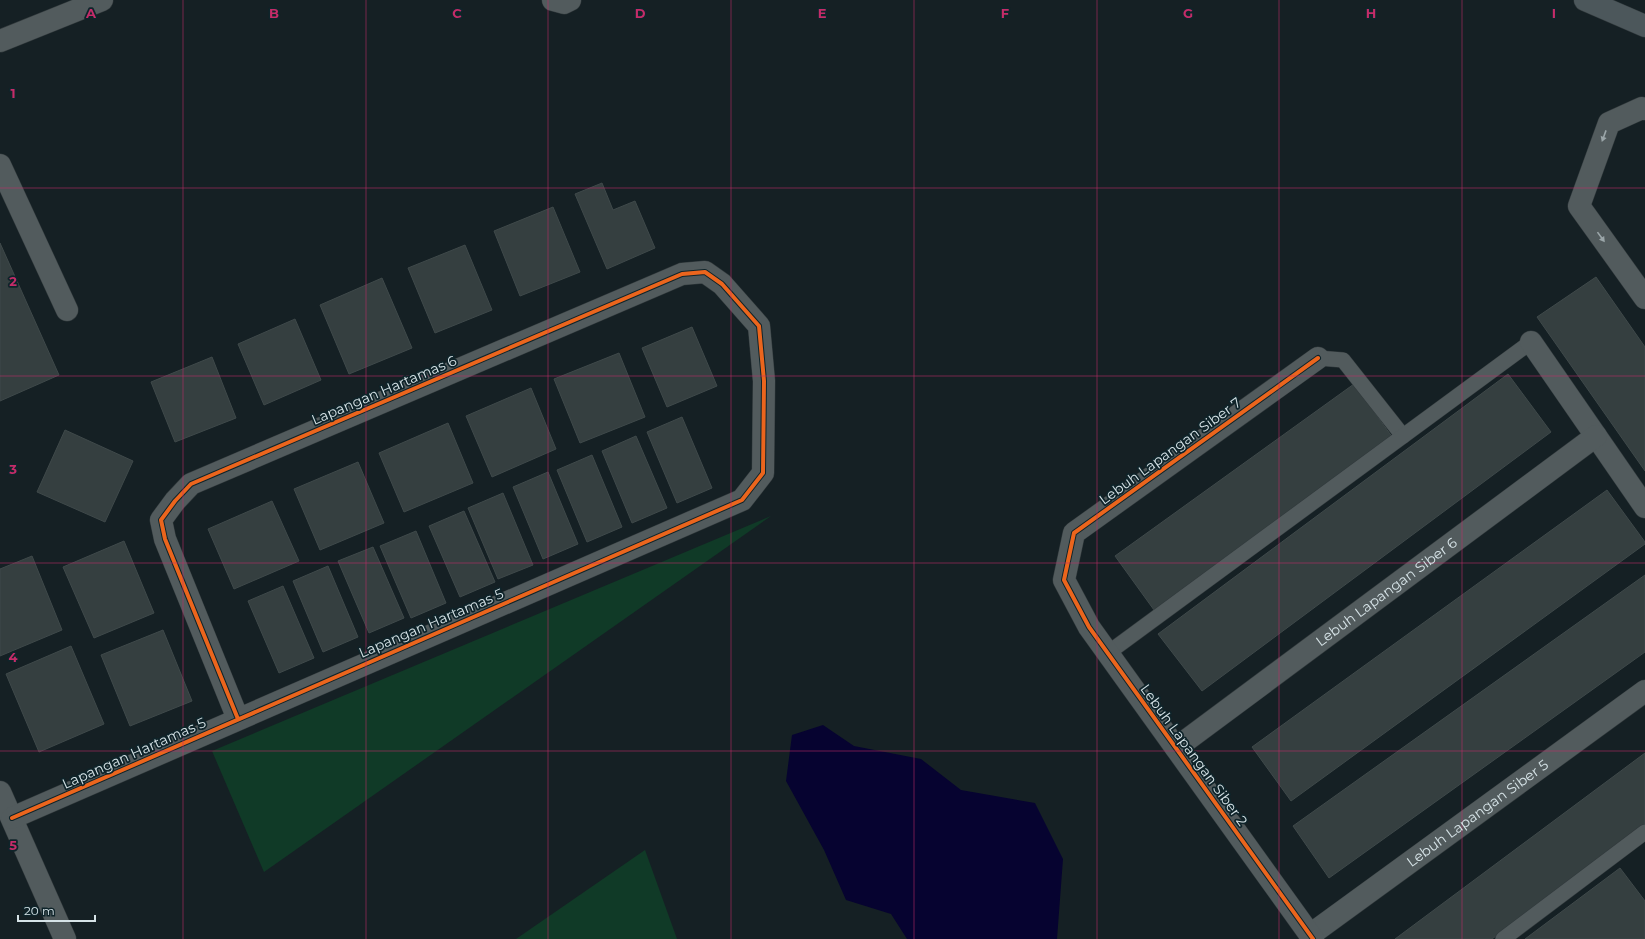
<svg xmlns="http://www.w3.org/2000/svg" width="1645" height="939" viewBox="0 0 1645 939" font-family="Montserrat,sans-serif">
<style>
.green{fill:#103a27}
.water{fill:#060330}
.building{fill:#353f40;stroke:#3f494a}
.lines{fill:none;stroke-linecap:round;stroke-linejoin:round}
.lane-casing{stroke:#31393c;stroke-width:16}
.street-casing{stroke:#31393c;stroke-width:23}
.secondary-casing{stroke:#31393c;stroke-width:23}
.lane{stroke:#525b5d;stroke-width:15}
.street{stroke:#525b5d;stroke-width:22}
.secondary{stroke:#4c575b;stroke-width:22}
.cycleway-casing{stroke:#0f242a;stroke-width:6}
.cycleway{stroke:#eb651d;stroke-width:4}
.oneway{fill:#9ba6a9}
.grid{fill:none;stroke:#c42c69;stroke-width:1;stroke-opacity:0.55}
.labels{text-anchor:middle;dominant-baseline:central;stroke-width:3.5;stroke-linejoin:round;paint-order:stroke}
.street-label{font-size:14px;fill:#d6e3e7;stroke:#0f242a}
.grid-label{font-size:13px;text-anchor:middle;font-weight:bold;fill:#c42c69;stroke:#0f242a;stroke-width:3.5;stroke-linejoin:round;paint-order:stroke}
</style>
<rect width="100%" height="100%" fill="#152024"/>
<g class="green">
<polygon points="771,516 264,872 212,751"/>
<polygon points="645,850 677,939 516,939"/>
</g>
<polygon class="water" points="823,725 854,746 921,759 961,790 1035,803 1063,859 1057,939 907,939 891,914 846,900 824,850 786,781 792,735"/>
<g class="building">
<polygon points="602,183 613,210 635,201 655,248 607,269 575,194"/>
<polygon points="553,207 580,272 520,296 494,231"/>
<polygon points="0,243 59,375 0,401"/>
<polygon points="465,245 492,310 435,333 408,268"/>
<polygon points="1596,277 1645,347 1645,471 1537,317"/>
<polygon points="382,278 412,348 349,374 320,305"/>
<polygon points="295,319 321,380 264,405 238,344"/>
<polygon points="692,327 717,386 667,407 642,348"/>
<polygon points="619,353 645,417 580,443 554,379"/>
<polygon points="212,357 236,418 175,442 151,382"/>
<polygon points="1508,374 1551,432 1202,691 1158,634"/>
<polygon points="1354,384 1393,438 1154,610 1115,556"/>
<polygon points="531,388 556,449 492,477 466,416"/>
<polygon points="682,417 712,488 677,503 647,432"/>
<polygon points="448,423 473,483 404,512 379,453"/>
<polygon points="65,430 133,461 105,522 37,492"/>
<polygon points="636,436 667,508 632,523 602,451"/>
<polygon points="592,455 622,527 587,542 557,470"/>
<polygon points="358,462 384,523 320,550 294,489"/>
<polygon points="548,472 578,544 543,559 513,487"/>
<polygon points="1607,490 1645,542 1645,544 1291,801 1252,747"/>
<polygon points="503,493 533,565 498,579 468,508"/>
<polygon points="272,501 299,561 234,589 208,529"/>
<polygon points="464,511 495,582 460,597 429,526"/>
<polygon points="416,531 446,603 411,618 380,546"/>
<polygon points="124,541 154,613 94,638 63,567"/>
<polygon points="373,547 404,618 369,633 338,561"/>
<polygon points="32,556 62,630 0,656 0,569"/>
<polygon points="328,566 358,637 323,652 293,581"/>
<polygon points="1645,575 1645,652 1329,878 1293,826"/>
<polygon points="283,586 314,658 279,673 248,601"/>
<polygon points="163,630 192,701 130,726 101,655"/>
<polygon points="71,646 104,724 39,752 6,674"/>
<polygon points="1645,753 1645,825 1492,939 1395,939"/>
<polygon points="1620,868 1645,901 1645,939 1525,939"/>
</g>
<g class="lines">
<defs>
<g id="lane">
<polyline points="1318,358 1343,360 1403,436"/>
<polyline points="1108,653 1531,342"/>
<polyline points="1503,939 1645,832"/>
</g>
<g id="street">
<polyline points="553,0 564,3 570,0"/>
<polyline points="0,41 102,0"/>
<polyline points="1645,109 1642,108 1609,123 1579,206 1645,298"/>
<polyline points="0,165 67,310"/>
<polyline points="1531,342 1645,507"/>
<path id="s1" d="M1176,748L1596,436"/>
<polyline points="0,792 65,939"/>
<polyline points="12,818 742,500 763,473 764,381 759,326 722,284 705,272 682,274 191,484 175,501 161,520 165,539 238,719"/>
<path id="s2" d="M1310,935L1645,691"/>
<polyline points="1313,939 1089,627 1064,580 1074,533 1318,358"/>
</g>
<polyline id="secondary" points="1585,0 1645,26"/>
</defs>
<use href="#lane" class="lane-casing"/>
<use href="#street" class="street-casing"/>
<use href="#secondary" class="secondary-casing"/>
<use href="#lane" class="lane"/>
<use href="#street" class="street"/>
<use href="#secondary" class="secondary"/>
<defs>
<g id="cycleway">
<polyline points="12,818 742,500 763,473 764,381 759,326 722,284 705,272 682,274 191,484 175,501 161,520 165,539 238,719"/>
<polyline points="1313,939 1089,627 1064,580 1074,533 1318,358"/>
</g>
</defs>
<use href="#cycleway" class="cycleway-casing"/>
<use href="#cycleway" class="cycleway"/>
</g>
<defs><path id="oneway-solid" d="M-6-.8H1V-3.2L6.5 0L1 3.2V.8H-6Z"/></defs>
<g class="oneway">
<use href="#oneway-solid" transform="translate(1604 136) rotate(110)"/>
<use href="#oneway-solid" transform="translate(1601 237) rotate(54)"/>
</g>
<path class="grid" d="M183,0V939M366,0V939M548,0V939M731,0V939M914,0V939M1097,0V939M1279,0V939M1462,0V939M0,188H1645M0,376H1645M0,563H1645M0,751H1645"/>
<g class="labels">
<g class="street-label">
<text transform="translate(384 390) rotate(-23)">Lapangan Hartamas 6</text>
<text transform="translate(1170 451) rotate(-36)">Lebuh Lapangan Siber 7</text>
<text stroke="none"><textPath href="#s1" startOffset="262">Lebuh Lapangan Siber 6</textPath></text>
<text transform="translate(431 623) rotate(-23)">Lapangan Hartamas 5</text>
<text transform="translate(134 753) rotate(-24)">Lapangan Hartamas 5</text>
<text transform="translate(1194 755) rotate(54)">Lebuh Lapangan Siber 2</text>
<text stroke="none"><textPath href="#s2" startOffset="207">Lebuh Lapangan Siber 5</textPath></text>
</g>
</g>
<g class="grid-label">
<text x="91" y="18">A</text>
<text x="274" y="18">B</text>
<text x="457" y="18">C</text>
<text x="640" y="18">D</text>
<text x="822" y="18">E</text>
<text x="1005" y="18">F</text>
<text x="1188" y="18">G</text>
<text x="1371" y="18">H</text>
<text x="1554" y="18">I</text>
<text x="13" y="98">1</text>
<text x="13" y="286">2</text>
<text x="13" y="474">3</text>
<text x="13" y="662">4</text>
<text x="13" y="850">5</text>
</g>
<path d="M18 915v6h77v-6" fill="none" stroke="#d6e3e7" stroke-width="2"/>
<text x="24" y="915" font-size="12" fill="#d6e3e7" stroke="#0f242a" stroke-width="3" paint-order="stroke">20 m</text>
</svg>
